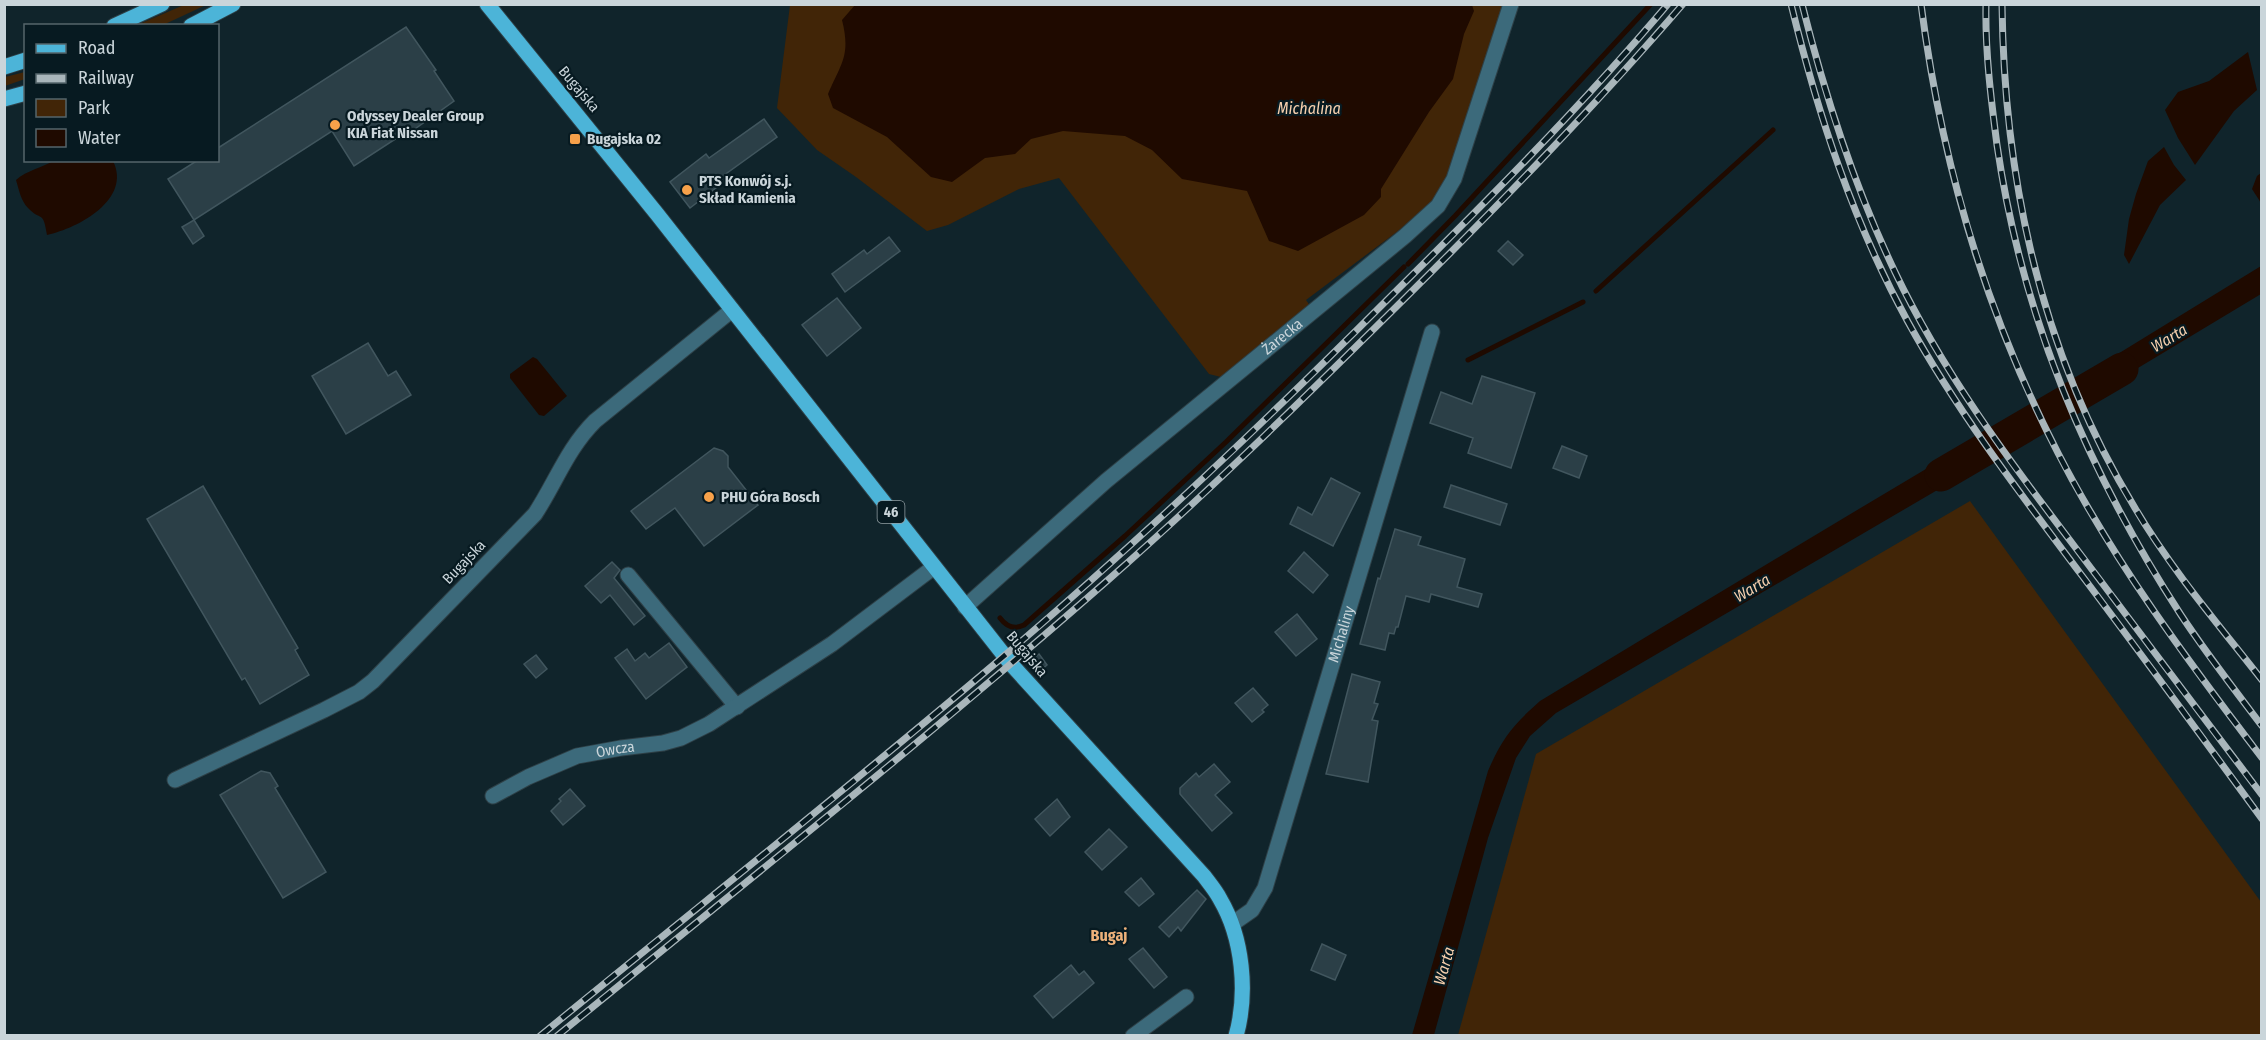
<svg xmlns="http://www.w3.org/2000/svg" width="2266" height="1040" viewBox="0 0 2266 1040" font-family="'Fira Sans Condensed',sans-serif">
<style>
.green{fill:#412507}
.water{fill:#1f0a00}
.lines{fill:none;stroke-linecap:round;stroke-linejoin:round}
.stream{stroke:#1f0a00;stroke-width:5}
.river{stroke:#1f0a00;stroke-width:33}
.building{fill:#2b3f47;stroke:#41565e;stroke-width:1.5}
.minor-casing{stroke:#2e4047;stroke-width:17}
.major-casing{stroke:#2e4047;stroke-width:17}
.minor{stroke:#3c6a7b;stroke-width:15}
.major{stroke:#4cb4d8;stroke-width:15}
.rail-casing{stroke:#a9b6bb;stroke-width:7}
.rail{stroke:#071a21;stroke-width:4.5;stroke-dasharray:14;stroke-linecap:butt}
.poi-dot{fill:#f7a14a;stroke:#071a21;stroke-width:2}
.labels{text-anchor:middle;dominant-baseline:central;stroke-width:4.5;stroke-linejoin:round;paint-order:stroke}
.shield{fill:#071a21;stroke:#909da2;stroke-width:1.5}
.shield-label{font-size:14px;font-weight:bold;fill:#cad5da}
.street-label{font-size:15px;fill:#cad5da;stroke:#071a21}
.poi-label{font-size:15px;font-weight:bold;fill:#cad5da;stroke:#071a21;text-anchor:start}
.water-label{font-size:16px;font-style:italic;fill:#f7d0ae;stroke:#071a21}
.neighbourhood-label{font-size:16px;font-weight:bold;fill:#edb17a;stroke:#071a21}
</style>
<rect width="100%" height="100%" fill="#10242b"/>
<g class="green">
<polygon points="184,5 206,5 163,25 137,25"/>
<polygon points="790,5 1506,5 1451,171 1436,198 1398,231 1306,300 1313,310 1229,379 1209,374 1059,178 1019,189 948,225 927,231 856,177 817,150 777,108"/>
<polygon points="25,72 25,79 5,86 5,77"/>
<polygon points="1970,501 2261,902 2261,1035 1458,1035 1536,754"/>
</g>
<g class="water">
<path d="M1472,5L1474,11L1464,34L1453,79L1429,112L1381,189V197L1364,215L1298,251L1269,241L1247,191L1182,179L1152,150L1125,136L1063,131L1031,139L1015,154L985,158L952,182L931,177L887,137L833,108L828,94C841,63 851,56 842,20L855,5Z"/>
<polygon points="2248,52 2257,90 2234,111 2195,165 2178,138 2165,110 2178,92 2209,81"/>
<polygon points="2164,147 2174,165 2186,180 2160,205 2129,264 2124,255 2129,219 2136,194 2148,161"/>
<path d="M55,160L113,161C132,199 79,228 47,235C43,209 41,222 28,208C21,201 19,190 16,180C27,170 42,168 55,160Z"/>
<polygon points="2261,173 2261,203 2252,189 2257,176"/>
<polygon points="2261,266 2261,294 2118,380 2088,403 2077,379"/>
<polygon points="533,357 537,359 567,396 544,416 539,415 510,378 510,374"/>
<polygon points="2055,395 2063,414 2056,419 2055,422 2051,423 2041,404"/>
<polygon points="2028,408 2039,431 2009,448 1995,428"/>
<path d="M1973,441L1987,461L1556,713L1530,736L1516,758L1488,838L1434,1035H1412L1488,771C1502,738 1514,724 1540,701C1684,614 1828,527 1973,441Z"/>
</g>
<g class="lines">
<g class="stream">
<polyline points="1408,264 1455,216 1651,4"/>
<polyline points="1596,291 1773,130"/>
<polyline points="1468,360 1583,302"/>
<path d="M1000,618C1006,626 1014,630 1024,625L1125,536L1226,442L1404,267"/>
</g>
<polyline class="river" points="1941,475 2122,369"/>
</g>
<g class="building">
<polygon points="406,27 436,70 434,71 454,101 405,136 403,134 354,166 332,131 194,220 168,179 198,160 218,160 218,148"/>
<polygon points="764,119 777,137 723,176 726,180 690,208 670,182 706,154 709,158"/>
<polygon points="194,220 204,236 193,244 182,227"/>
<polygon points="889,237 900,251 845,292 832,274 864,250 867,254"/>
<polygon points="1508,241 1523,255 1513,265 1498,251"/>
<polygon points="837,298 861,328 827,356 802,325"/>
<polygon points="368,343 388,376 396,371 411,395 346,434 312,376"/>
<polygon points="1482,376 1535,393 1511,468 1468,453 1473,438 1430,423 1441,392 1472,404"/>
<polygon points="1562,446 1587,456 1579,478 1553,468"/>
<polygon points="714,448 723,451 728,456 728,467 758,505 704,546 675,508 646,529 631,511"/>
<polygon points="1331,478 1360,493 1333,546 1290,524 1298,507 1312,515"/>
<polygon points="1451,485 1507,504 1500,525 1444,507"/>
<polygon points="203,486 298,648 295,650 309,675 260,704 245,678 242,680 147,519"/>
<polygon points="1395,529 1421,537 1418,545 1465,559 1457,587 1482,594 1478,607 1431,594 1429,602 1406,596 1398,627 1396,627 1394,634 1389,633 1385,650 1360,644 1378,578 1380,579"/>
<polygon points="1304,552 1328,575 1313,593 1288,571"/>
<polygon points="612,562 620,570 614,578 645,616 634,625 610,595 601,603 585,586"/>
<polygon points="1297,614 1317,639 1296,656 1275,632"/>
<polygon points="669,643 687,667 646,699 615,658 627,649 635,661 645,653 649,658"/>
<polygon points="1039,654 1047,665 1037,674 1028,663"/>
<polygon points="536,655 547,669 536,678 524,664"/>
<polygon points="1352,674 1380,682 1374,703 1378,704 1372,720 1378,721 1368,782 1326,774"/>
<polygon points="1253,688 1268,705 1262,710 1264,712 1252,722 1235,703"/>
<polygon points="1214,764 1230,782 1215,795 1232,813 1212,831 1180,794 1180,788 1196,773 1199,777"/>
<polygon points="261,771 270,773 278,786 275,788 326,872 283,898 220,795"/>
<polygon points="570,789 585,806 563,825 551,811 561,801 559,799"/>
<polygon points="1057,799 1070,817 1050,836 1035,819"/>
<polygon points="1109,829 1127,847 1102,870 1085,852"/>
<polygon points="1141,878 1154,894 1139,906 1125,892"/>
<polygon points="1197,890 1206,899 1181,931 1178,927 1169,937 1159,927"/>
<polygon points="1322,944 1346,955 1335,980 1311,970"/>
<polygon points="1143,948 1167,977 1154,988 1129,959"/>
<polygon points="1071,965 1079,975 1084,971 1094,983 1053,1018 1034,996"/>
</g>
<g class="lines">
<defs>
<g id="minor">
<polyline points="628,575 737,707"/>
<path id="s1" d="M965,607L1106,481L1405,236L1438,206L1454,179L1511,4"/>
<path d="M175,780L324,710L359,692L373,681L535,514C556,482 567,449 595,421L732,310"/>
<path id="s2" d="M493,796L528,777L577,756L621,748L663,743L681,738L709,724L832,644L934,567"/>
<path id="s3" d="M1232,924L1252,910L1265,888L1432,332"/>
<polyline points="1133,1036 1186,997"/>
</g>
<g id="major">
<path d="M487,4L657,214L1011,664L1204,876C1210,884 1216,891 1220,899C1243,938 1248,993 1236,1036"/>
<polyline points="114,26 162,4"/>
<polyline points="191,26 233,4"/>
<polyline points="4,67 26,60"/>
<polyline points="4,99 26,93"/>
</g>
</defs>
<use href="#minor" class="minor-casing"/>
<use href="#major" class="major-casing"/>
<use href="#minor" class="minor"/>
<use href="#major" class="major"/>
<defs>
<g id="rail">
<path d="M1791,4C1818,115 1853,222 1908,322C1957,411 2019,492 2080,573C2142,655 2202,737 2262,819"/>
<path d="M1802,4C1825,96 1854,186 1895,272C1942,371 2008,459 2075,547C2137,629 2199,712 2262,795"/>
<path d="M1921,4C1941,160 1986,314 2058,453C2114,562 2188,661 2262,758"/>
<path d="M1986,4C1985,51 1991,99 1997,145C2022,317 2087,470 2181,615C2206,653 2234,689 2262,726"/>
<path d="M2002,4C2004,182 2042,355 2135,508C2171,569 2218,624 2262,680"/>
<path d="M540,1036C695,909 852,785 1004,656C1137,543 1264,423 1387,300C1484,204 1580,108 1668,4"/>
<path d="M557,1036C742,885 929,737 1108,580C1204,496 1296,406 1387,316C1489,215 1589,113 1683,4"/>
</g>
</defs>
<use href="#rail" class="rail-casing"/>
<use href="#rail" class="rail"/>
</g>
<g class="poi-dot">
<circle cx="335" cy="125" r="6"/>
<rect x="569" y="133" width="12" height="12" rx="3"/>
<circle cx="687" cy="190" r="6"/>
<circle cx="709" cy="497" r="6"/>
</g>
<g class="labels">
<rect class="shield" x="877.5" y="501" width="27" height="22" rx="4.5"/>
<g class="shield-label">
<text x="891" y="512">46</text>
</g>
<g class="street-label">
<text transform="translate(579 89) rotate(50)">Bugajska</text>
<text stroke="none"><textPath href="#s1" startOffset="417">Żarecka</textPath></text>
<text transform="translate(464 562) rotate(-46)">Bugajska</text>
<text stroke="none"><textPath href="#s3" startOffset="315">Michaliny</textPath></text>
<text transform="translate(1027 654) rotate(50)">Bugajska</text>
<text stroke="none"><textPath href="#s2" startOffset="132">Owcza</textPath></text>
</g>
<g class="poi-label">
<text x="347" y="116">Odyssey Dealer Group<tspan x="347" dy="17">KIA Fiat Nissan</tspan></text>
<text x="587" y="139">Bugajska 02</text>
<text x="699" y="181">PTS Konwój s.j.<tspan x="699" dy="17">Skład Kamienia</tspan></text>
<text x="721" y="497">PHU Góra Bosch</text>
</g>
<g class="water-label">
<text x="1309" y="108">Michalina</text>
<text transform="translate(2169 338) rotate(-31)">Warta</text>
<text transform="translate(1752 588) rotate(-31)">Warta</text>
<text transform="translate(1444 966) rotate(-74)">Warta</text>
</g>
<g class="neighbourhood-label">
<text x="1109" y="935">Bugaj</text>
</g>
</g>
<rect width="2266" height="1040" fill="none" stroke="#cad5da" stroke-width="12"/>
<rect x="24" y="24" width="195" height="138" fill="#071a21" stroke="#55656b" stroke-width="1.5"/>
<rect x="36" y="44" width="30" height="9" fill="#4cb4d8" stroke="#55656b" stroke-width="1.5"/>
<text x="78" y="54" font-size="18" fill="#cad5da">Road</text>
<rect x="36" y="74" width="30" height="9" fill="#a9b6bb" stroke="#55656b" stroke-width="1.5"/>
<text x="78" y="84" font-size="18" fill="#cad5da">Railway</text>
<rect x="36" y="99" width="30" height="18" fill="#412507" stroke="#55656b" stroke-width="1.5"/>
<text x="78" y="114" font-size="18" fill="#cad5da">Park</text>
<rect x="36" y="129" width="30" height="18" fill="#1f0a00" stroke="#55656b" stroke-width="1.5"/>
<text x="78" y="144" font-size="18" fill="#cad5da">Water</text>
</svg>
